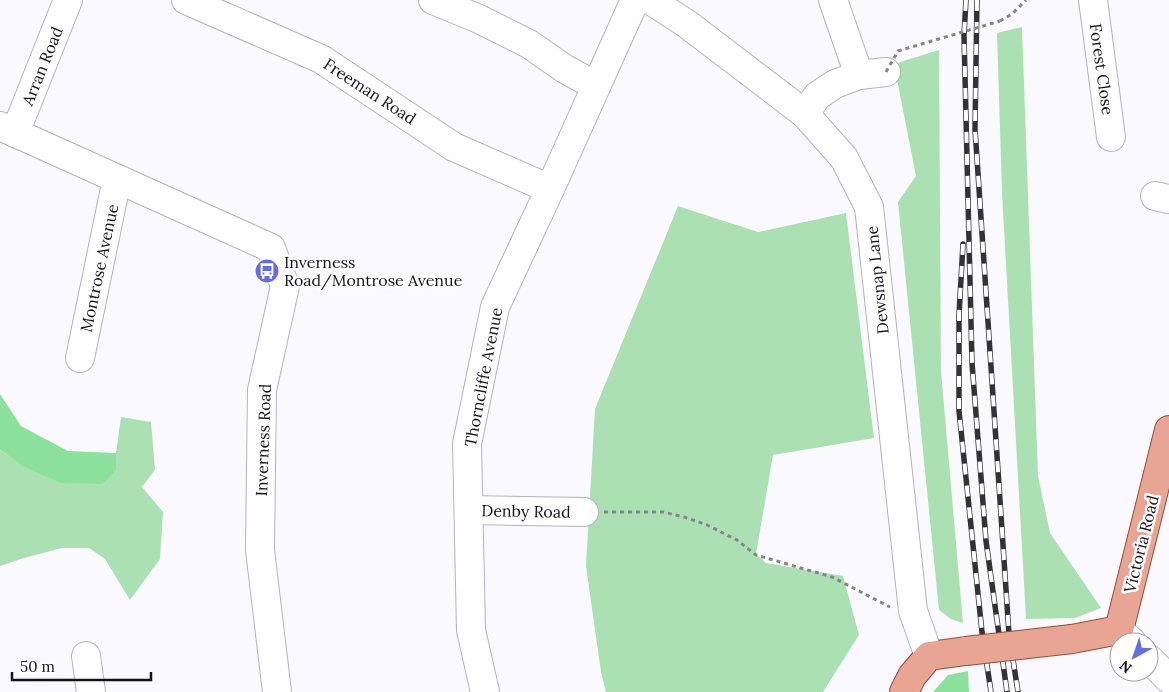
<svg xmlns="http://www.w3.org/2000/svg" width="1169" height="692" viewBox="0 0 1169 692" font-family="Lora,serif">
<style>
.green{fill:#abe0b3}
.forest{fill:#8ce29c}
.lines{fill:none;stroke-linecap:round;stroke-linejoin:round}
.minor-casing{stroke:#b4b3be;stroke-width:30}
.major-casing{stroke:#954b39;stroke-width:30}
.path{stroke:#86868a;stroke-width:3;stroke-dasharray:4 4;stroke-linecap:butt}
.minor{stroke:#fff;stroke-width:28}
.major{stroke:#e9a594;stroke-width:28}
.rail-casing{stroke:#333337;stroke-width:5.5}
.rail{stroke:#fff;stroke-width:4;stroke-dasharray:11;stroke-linecap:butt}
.major-bridge-casing{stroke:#954b39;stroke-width:30;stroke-linecap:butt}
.path-bridge{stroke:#86868a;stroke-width:3;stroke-dasharray:4 4;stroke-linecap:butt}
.major-bridge{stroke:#e9a594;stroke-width:28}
.labels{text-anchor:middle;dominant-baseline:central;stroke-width:5;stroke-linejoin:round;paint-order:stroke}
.street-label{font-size:16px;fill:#131317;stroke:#fff}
.poi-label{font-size:16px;fill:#131317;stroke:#fff;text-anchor:start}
</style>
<rect width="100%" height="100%" fill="#faf9fe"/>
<g class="green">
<polygon points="1022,27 1038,476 1050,533 1101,608 1075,618 1026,619 1002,193 997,33"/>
<polygon points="939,50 941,371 963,623 951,619 939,610 898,202 916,176 894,64"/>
<polygon points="678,206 758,232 846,213 874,438 773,455 756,554 766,563 843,576 859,635 823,692 606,692 601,672 586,566 595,409"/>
<polygon points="121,417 151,422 155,470 142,487 163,512 160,559 130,600 105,559 89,548 62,548 24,558 0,566 0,449 20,465 116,470 116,453"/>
</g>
<g class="forest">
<polygon points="0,394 21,426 68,451 116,453 116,470 102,484 61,483 20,465 0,449"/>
<polygon points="968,671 969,692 933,692 948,675"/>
</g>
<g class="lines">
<defs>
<g id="minor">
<polyline points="186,0 321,59 454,147 550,189"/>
<polyline points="433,0 479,19 529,44 565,69 596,86"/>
<polyline points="650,0 687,24 805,114 844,158 869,207 913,611 929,656"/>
<polyline points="1093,0 1111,137"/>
<polyline points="859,75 886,72"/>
<polyline points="805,114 817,96 835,84 859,75 833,0"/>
<polyline points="0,126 271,248 285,286 262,390 260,550 277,692"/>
<polyline points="15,133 68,0"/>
<polyline points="1155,196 1169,199"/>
<polyline points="80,358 117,179"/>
<polyline points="469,510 584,512"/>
<polyline points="1119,630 1132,642"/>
<polyline points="86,656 91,692"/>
<polyline points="1149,659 1169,679"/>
<polyline points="485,692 471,630 467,444 495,307 550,189 635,0"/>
</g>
<g id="major">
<polyline points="1072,639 1119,630 1169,430"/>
<polyline points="904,692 912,676 929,656 966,651"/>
</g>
</defs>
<use href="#minor" class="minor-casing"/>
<use href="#major" class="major-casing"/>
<g class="path">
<polyline points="1000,21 1012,14 1026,0"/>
<polyline points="604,512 663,512 684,517 707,525 737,540 756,555 832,577 890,607"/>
</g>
<use href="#minor" class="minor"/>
<use href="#major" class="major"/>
<defs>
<g id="rail">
<polyline points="966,0 964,35 972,363 986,541 1007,692"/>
<polyline points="977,0 975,129 1009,634 1018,692"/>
<polyline points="963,244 959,315 959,411 982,632 991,692"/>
</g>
</defs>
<use href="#rail" class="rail-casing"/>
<use href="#rail" class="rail"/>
<defs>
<polyline id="major-bridge" points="966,651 1072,639"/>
</defs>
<use href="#major-bridge" class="major-bridge-casing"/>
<polyline class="path-bridge" points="886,72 898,51 1000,21"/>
<use href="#major-bridge" class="major-bridge"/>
</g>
<defs>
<symbol id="bus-disc" viewBox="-11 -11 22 22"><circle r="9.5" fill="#656ce5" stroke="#fff"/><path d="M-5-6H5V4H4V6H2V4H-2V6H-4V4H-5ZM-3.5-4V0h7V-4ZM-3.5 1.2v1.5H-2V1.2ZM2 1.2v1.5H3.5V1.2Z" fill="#fff"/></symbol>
</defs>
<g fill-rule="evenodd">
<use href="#bus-disc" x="253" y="257" width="28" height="28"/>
</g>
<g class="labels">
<g class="street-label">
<text transform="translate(42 66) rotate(-68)">Arran Road</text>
<text transform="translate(1102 69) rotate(82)">Forest Close</text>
<text transform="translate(370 91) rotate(33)">Freeman Road</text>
<text transform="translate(99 268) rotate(-78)">Montrose Avenue</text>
<text transform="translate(877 280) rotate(-96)">Dewsnap Lane</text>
<text transform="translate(483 377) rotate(-79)">Thorncliffe Avenue</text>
<text transform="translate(263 440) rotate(-88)">Inverness Road</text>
<text transform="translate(526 511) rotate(1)">Denby Road</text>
<text transform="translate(1141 544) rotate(-76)">Victoria Road</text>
</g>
<g class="poi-label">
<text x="284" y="262">Inverness<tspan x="284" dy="18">Road/Montrose Avenue</tspan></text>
</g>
</g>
<g transform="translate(1134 657) rotate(220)"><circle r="24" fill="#ffffff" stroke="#a1a1a2"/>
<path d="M0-4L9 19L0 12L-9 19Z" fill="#656ce5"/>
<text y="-8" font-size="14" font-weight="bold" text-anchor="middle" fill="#131317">N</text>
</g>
<path d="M12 672v8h139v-8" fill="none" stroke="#131317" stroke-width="2.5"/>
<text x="20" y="672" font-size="15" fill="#131317" stroke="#ffffff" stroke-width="4" paint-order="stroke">50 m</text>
</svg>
